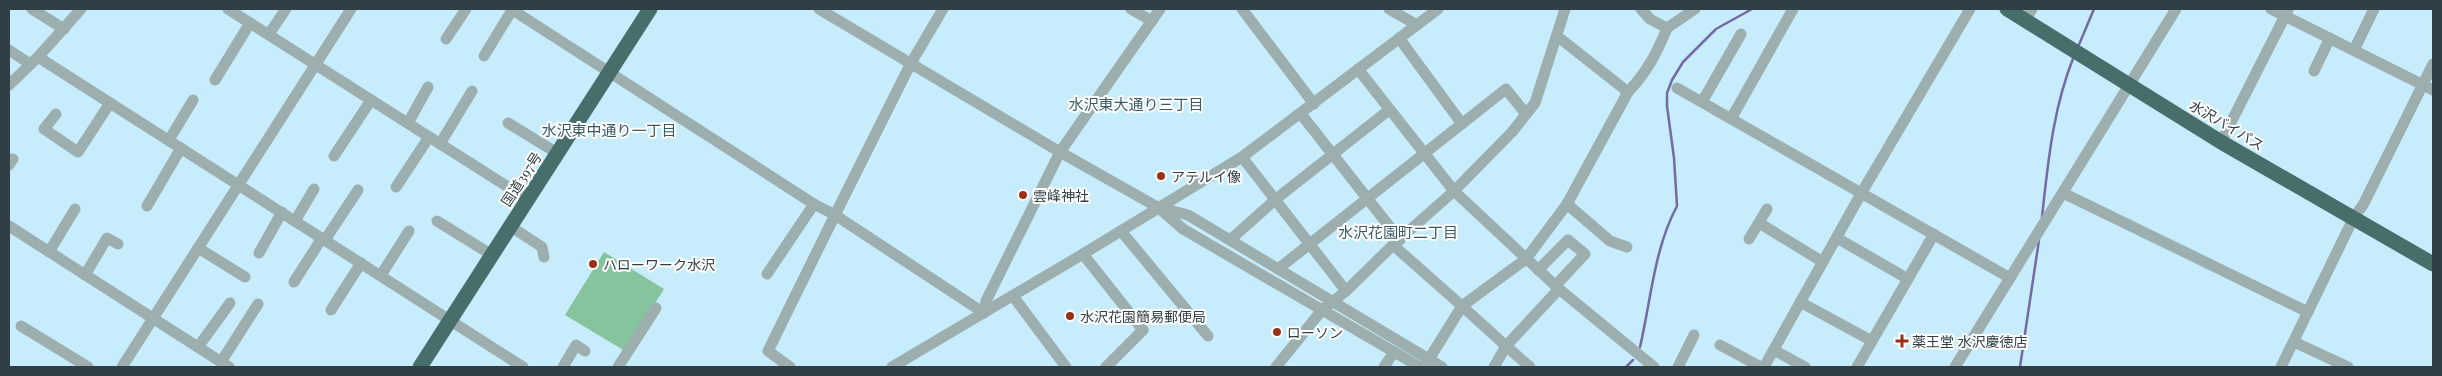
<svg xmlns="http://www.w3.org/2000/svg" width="2442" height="376" viewBox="0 0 2442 376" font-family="'Playfair Display','Noto Sans JP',serif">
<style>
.green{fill:#85c49d}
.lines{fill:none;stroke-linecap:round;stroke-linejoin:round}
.stream{stroke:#736aa6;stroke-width:2.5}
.minor{stroke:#9caead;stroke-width:11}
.highway{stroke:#486e6c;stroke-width:15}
.poi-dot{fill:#993116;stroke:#fff;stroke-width:2}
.labels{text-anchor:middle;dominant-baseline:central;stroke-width:4;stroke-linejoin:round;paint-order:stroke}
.street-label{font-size:14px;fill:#303f45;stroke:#fff}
.poi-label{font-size:14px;fill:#303f45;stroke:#fff;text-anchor:start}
.neighbourhood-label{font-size:15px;fill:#395a67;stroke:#fff}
</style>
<rect width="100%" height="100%" fill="#c7ecfc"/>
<polygon class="green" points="604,252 664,289 625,351 565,315"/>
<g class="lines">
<g class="stream">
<polyline points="2078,47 2094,9"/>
<path d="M2042,217C2048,162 2053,108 2074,56"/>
<path d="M1640,347C1651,300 1654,249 1677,206L1674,158L1667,106V93L1672,80L1683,62L1716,29L1752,9"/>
<polyline points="1626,367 1633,360"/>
<polyline points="2020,367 2039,240"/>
</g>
<g class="minor">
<polyline points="32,9 64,29"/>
<polyline points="228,9 527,199"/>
<polyline points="511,9 814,204 835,215 911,63 943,9"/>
<polyline points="819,9 1060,152 1159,208 1183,229 1420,367"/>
<polyline points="1131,9 1152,21"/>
<polyline points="1242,9 1314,104"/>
<polyline points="1389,9 1417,25"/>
<polyline points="1641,9 1650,19 1667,28 1695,9"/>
<polyline points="2271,9 2433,90"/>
<polyline points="2025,20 2032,9"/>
<polyline points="269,34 286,9"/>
<path d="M1557,36L1628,92C1647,72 1657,53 1667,28"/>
<polyline points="1399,38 1462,124"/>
<polyline points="446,39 466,9"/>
<polyline points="9,50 30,64"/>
<polyline points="2354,50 2374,9"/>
<polyline points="484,56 512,10"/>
<polyline points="38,57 523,367"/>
<polyline points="1358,69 1454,191 1559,289 1654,367"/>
<polyline points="2314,71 2330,38"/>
<polyline points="215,80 250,23"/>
<polyline points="9,85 38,57 81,9"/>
<polyline points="1677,88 2010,278"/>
<polyline points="1702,102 1741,34"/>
<polyline points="56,114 44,129 78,152 110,103"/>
<polyline points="1301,114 1400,240"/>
<polyline points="1731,119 1793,9"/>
<polyline points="408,123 428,87"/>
<polyline points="508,123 557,153"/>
<polyline points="169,140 193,100"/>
<polyline points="2221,142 2288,10"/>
<polyline points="440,144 472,91"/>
<polyline points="334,156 371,100"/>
<polyline points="1242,157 1346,291"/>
<polyline points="9,165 13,159"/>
<polyline points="396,187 429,137"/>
<polyline points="2063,193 2308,312"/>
<polyline points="1567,204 1610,241 1627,247"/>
<polyline points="147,206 181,148"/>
<polyline points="1161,208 1188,215 1442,367"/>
<polyline points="295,221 314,189"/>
<polyline points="437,221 492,255"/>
<polyline points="1759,223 1823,262"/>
<polyline points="9,226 229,367"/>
<polyline points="510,226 542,247 544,257"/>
<polyline points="1121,231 1208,336"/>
<polyline points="1837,238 1908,279"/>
<polyline points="1749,239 1767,209"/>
<polyline points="325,240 358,190"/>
<polyline points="1230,240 1276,199 1389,110"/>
<polyline points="1393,245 1462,306 1426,364"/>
<polyline points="198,248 245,277"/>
<polyline points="49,252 75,209"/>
<polyline points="259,253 282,212"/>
<polyline points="1083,254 1143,330 1106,367"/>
<polyline points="1278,269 1506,89 1526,114"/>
<polyline points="1538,270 1568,240 1585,254 1555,286"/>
<polyline points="767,274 814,204"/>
<polyline points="85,275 107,238 118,244"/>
<polyline points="381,275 409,231"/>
<polyline points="294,282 322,238"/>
<polyline points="1559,289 1506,346 1462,306 1526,259 1567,204 1628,92"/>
<polyline points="1013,296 1066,367"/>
<polyline points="1800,302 1872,341"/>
<polyline points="331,310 361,263"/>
<polyline points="21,326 88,367"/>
<polyline points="2294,342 2348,367"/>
<polyline points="1720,345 1761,367"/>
<polyline points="198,347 230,303"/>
<polyline points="1774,350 1805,367"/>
<polyline points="221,362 258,304"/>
<polyline points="122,367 351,9"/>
<polyline points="563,367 576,345 585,351"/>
<polyline points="618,367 656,308"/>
<polyline points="790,367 768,351 835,215 984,313 986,301 1060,152 1160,9"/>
<polyline points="892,367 1083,254 1242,157 1438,9"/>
<polyline points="1276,367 1322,310 1346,291 1393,245 1454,191 1512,132 1535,103 1565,9"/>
<polyline points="1384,367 1394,352"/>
<polyline points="1494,367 1506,346 1530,367"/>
<polyline points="1678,367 1694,335"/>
<polyline points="1764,367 1862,192 1970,9"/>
<polyline points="1857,367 1934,234"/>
<polyline points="1955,367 2176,9"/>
<polyline points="2281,367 2354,217 2363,205 2433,64"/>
</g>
<g class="highway">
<polyline points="2007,9 2221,142 2433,264"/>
<polyline points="420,367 650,9"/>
</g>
</g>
<g class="poi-dot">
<circle cx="1161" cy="176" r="5"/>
<circle cx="1023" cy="195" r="5"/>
<circle cx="593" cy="264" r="5"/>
<circle cx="1070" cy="316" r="5"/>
<circle cx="1277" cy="332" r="5"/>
<path d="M1899.5 333.5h5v5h5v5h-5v5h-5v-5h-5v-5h5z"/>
</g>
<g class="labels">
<g class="street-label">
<text transform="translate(2227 125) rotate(31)">水沢バイパス</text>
<text transform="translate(521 179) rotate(-57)">国道397号</text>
</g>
<g class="poi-label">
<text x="1171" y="176">アテルイ像</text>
<text x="1033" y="195">雲峰神社</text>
<text x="603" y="264">ハローワーク水沢</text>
<text x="1080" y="316">水沢花園簡易郵便局</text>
<text x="1287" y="332">ローソン</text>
<text x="1912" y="341">薬王堂 水沢慶徳店</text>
</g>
<g class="neighbourhood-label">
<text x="1136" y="104">水沢東大通り三丁目</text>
<text x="609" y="130">水沢東中通り一丁目</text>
<text x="1398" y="232">水沢花園町二丁目</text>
</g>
</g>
<rect width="2442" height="376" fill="none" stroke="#303f45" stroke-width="20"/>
</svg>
